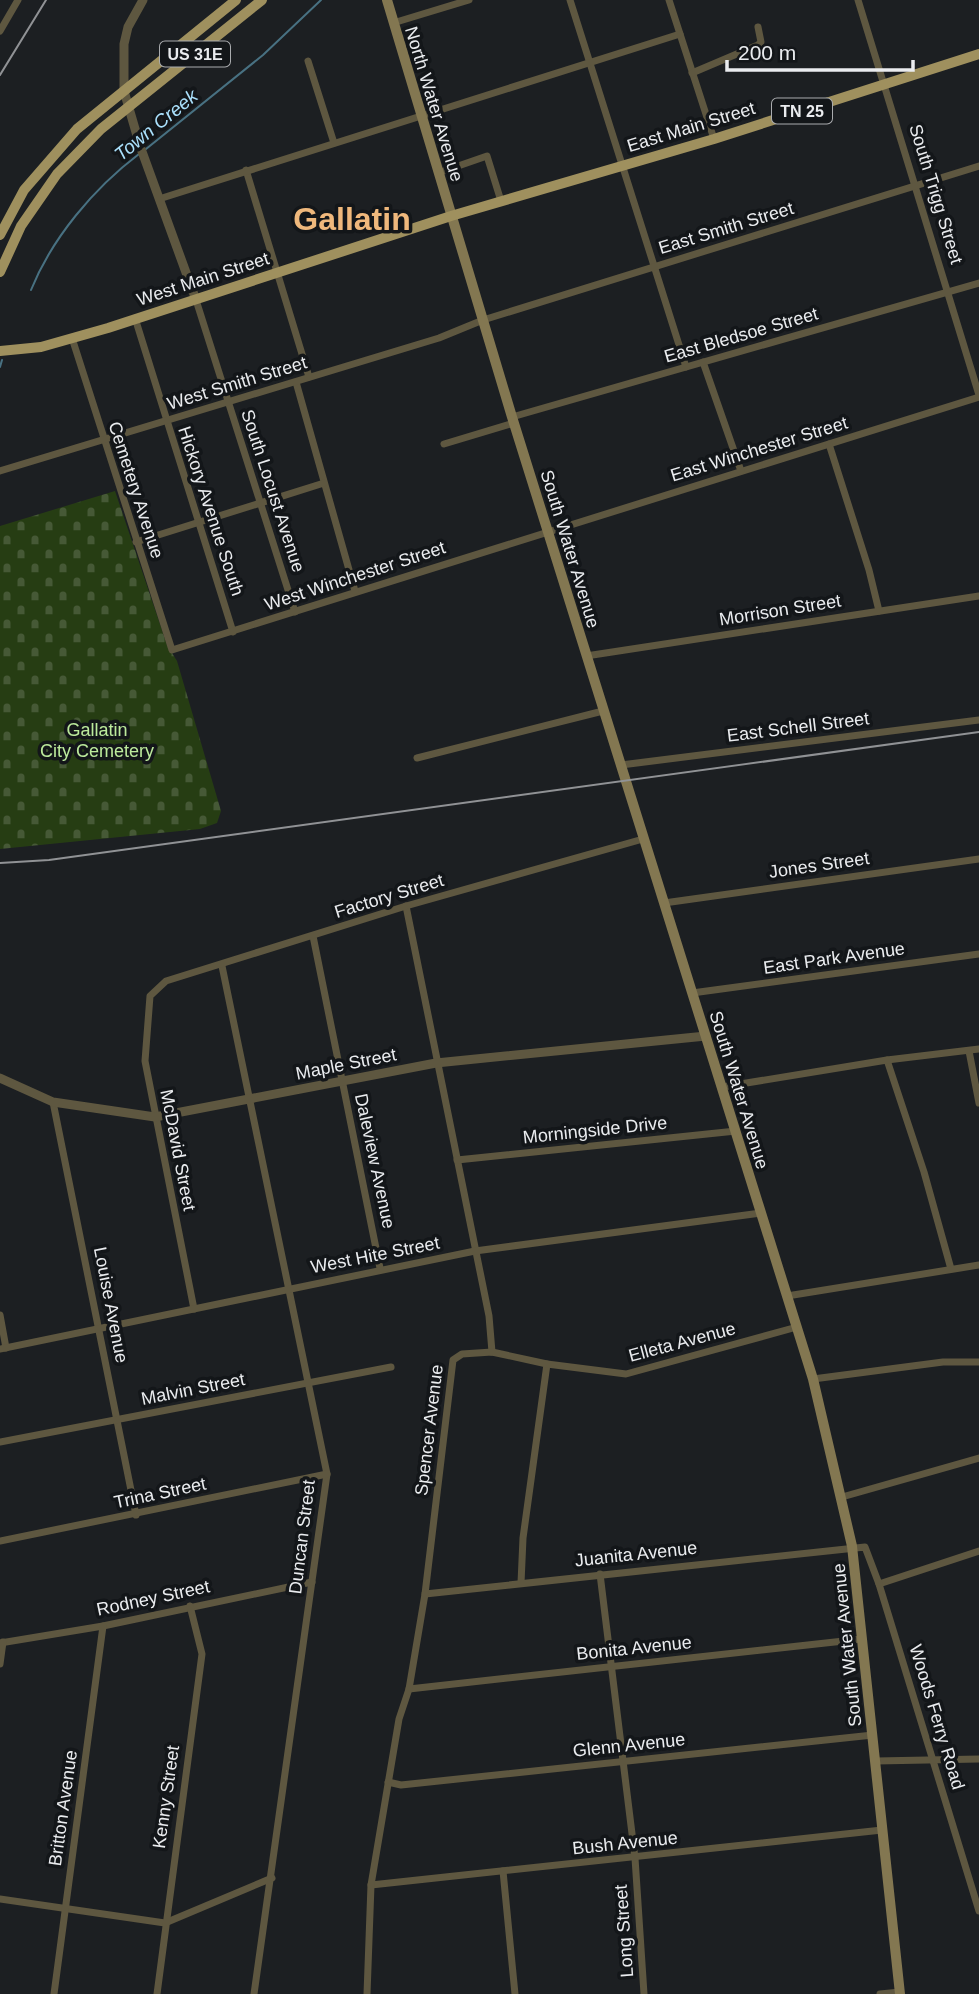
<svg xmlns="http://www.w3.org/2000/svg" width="979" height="1994" viewBox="0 0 979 1994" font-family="Arial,sans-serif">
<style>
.cemetery{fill:url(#cemetery-stones)}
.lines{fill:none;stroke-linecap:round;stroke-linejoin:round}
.stream{stroke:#487182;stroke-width:2}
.minor{stroke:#5e5740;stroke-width:7}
.tertiary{stroke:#5e5740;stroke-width:9}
.secondary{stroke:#837751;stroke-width:10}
.primary{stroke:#9f905e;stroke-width:10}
.rail{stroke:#909295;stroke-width:2}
.labels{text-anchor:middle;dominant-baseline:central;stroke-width:7;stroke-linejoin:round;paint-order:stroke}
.shield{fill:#131619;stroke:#aaacaf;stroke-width:2}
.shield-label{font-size:16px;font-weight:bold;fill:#eaecef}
.street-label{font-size:18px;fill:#eaecef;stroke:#131619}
.park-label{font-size:18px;fill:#bcea9c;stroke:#131619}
.water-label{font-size:19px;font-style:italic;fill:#aae0fc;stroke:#131619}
.town-label{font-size:32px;font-weight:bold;fill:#efb87c;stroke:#131619}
</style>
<defs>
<pattern id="cemetery-stones" width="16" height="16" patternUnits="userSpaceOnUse" patternTransform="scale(1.75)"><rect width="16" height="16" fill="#263d13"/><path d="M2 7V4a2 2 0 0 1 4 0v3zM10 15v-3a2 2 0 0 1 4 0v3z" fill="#465936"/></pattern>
</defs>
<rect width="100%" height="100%" fill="#1c1f22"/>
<polygon class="cemetery" points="115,491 167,645 177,661 221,811 217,823 200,829 0,849 0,526"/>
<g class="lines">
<g class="stream">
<polyline points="146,149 263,55 321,0"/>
<path d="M31,290C52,238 94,188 139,154"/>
<polyline points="0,367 2,360"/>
</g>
<g class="minor">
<polyline points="570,0 686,367"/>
<polyline points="669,0 714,139"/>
<polyline points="858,0 979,395"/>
<polyline points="393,23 469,0"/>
<polyline points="0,31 18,0"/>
<polyline points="308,61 334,143"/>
<polyline points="692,73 758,45 761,42 758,27"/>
<polyline points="246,170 309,377"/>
<polyline points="438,173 487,156 501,201"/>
<polyline points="159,199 680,34"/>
<polyline points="196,300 295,612"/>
<polyline points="135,318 233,632"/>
<polyline points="72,338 172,650 979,397"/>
<polyline points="703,362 741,471"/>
<polyline points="296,382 355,591"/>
<polyline points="512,417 979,283"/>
<polyline points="444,444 514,423"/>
<polyline points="829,444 869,570 879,611"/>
<polyline points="0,471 439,338 483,320 979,166"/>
<polyline points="136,542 324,483"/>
<polyline points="586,656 979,596"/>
<polyline points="417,758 603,711"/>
<polyline points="621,765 979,720"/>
<polyline points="664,903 979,859"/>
<polyline points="406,906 489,1316 492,1352"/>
<polyline points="313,936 380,1268"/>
<polyline points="222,966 327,1474 254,1994"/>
<polyline points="692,993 979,954"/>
<polyline points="969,1051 979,1103"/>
<polyline points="887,1060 924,1172 951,1269"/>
<polyline points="722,1087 887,1060 979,1049"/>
<polyline points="53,1102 136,1515"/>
<polyline points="457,1160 736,1131"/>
<polyline points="787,1296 979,1265"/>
<polyline points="194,1309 145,1061 150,996 166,981 406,906 643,839"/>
<polyline points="0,1315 6,1348"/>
<polyline points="0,1349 475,1251 761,1213"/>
<polyline points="813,1379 943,1362 979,1362"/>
<polyline points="0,1442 391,1367"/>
<polyline points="842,1497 979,1458"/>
<polyline points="0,1541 327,1474"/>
<polyline points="600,1574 635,1858 644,1994"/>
<polyline points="521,1583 523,1538 547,1364"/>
<polyline points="879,1584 979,1551"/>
<polyline points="425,1594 865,1547 879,1584 979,1911"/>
<polyline points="0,1643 103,1626 312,1582"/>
<polyline points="0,1664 3,1642"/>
<polyline points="409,1689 862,1639"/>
<polyline points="876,1761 979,1759"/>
<polyline points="388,1782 401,1785 873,1735"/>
<polyline points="503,1871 515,1994"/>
<polyline points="371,1885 882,1830"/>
<polyline points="0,1899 165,1923 272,1878"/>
<polyline points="54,1994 103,1626"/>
<polyline points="157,1994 202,1654 190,1606"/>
<polyline points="367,1994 371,1885 399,1719 409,1689 425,1594 453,1360 462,1354 492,1352 547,1364 626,1374 797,1327"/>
<polyline points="880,1994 900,1992"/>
</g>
<g class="tertiary">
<polyline points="143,0 128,27 124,44 124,91 140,146 196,300"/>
<polyline points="0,1078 53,1102 155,1117 436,1063 706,1036"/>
</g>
<polyline class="secondary" points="387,0 512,417 813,1379 852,1546 900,1994"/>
<g class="primary">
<polyline points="0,235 24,190 77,129 236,0"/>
<polyline points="0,272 21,226 57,174 101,129 262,0"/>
<polyline points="0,351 41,347 108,328 451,216 714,139 979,54"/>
</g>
<g class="rail">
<polyline points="0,75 46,0"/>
<polyline points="0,863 49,860 979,732"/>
</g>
</g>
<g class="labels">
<g class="shield">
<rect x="160" y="41.5" width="70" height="25" rx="5"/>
<rect x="772" y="98.5" width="60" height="25" rx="5"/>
</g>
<g class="shield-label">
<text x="195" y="54">US 31E</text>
<text x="802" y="111">TN 25</text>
</g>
<g class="street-label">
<text transform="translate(434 104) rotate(73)">North Water Avenue</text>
<text transform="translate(691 127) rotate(-17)">East Main Street</text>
<text transform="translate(936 194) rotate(73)">South Trigg Street</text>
<text transform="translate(726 228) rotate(-17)">East Smith Street</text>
<text transform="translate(203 279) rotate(-18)">West Main Street</text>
<text transform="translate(741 335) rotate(-16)">East Bledsoe Street</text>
<text transform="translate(237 383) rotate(-17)">West Smith Street</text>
<text transform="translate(759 449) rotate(-17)">East Winchester Street</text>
<text transform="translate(136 490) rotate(72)">Cemetery Avenue</text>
<text transform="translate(273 491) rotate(72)">South Locust Avenue</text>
<text transform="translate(211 511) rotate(72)">Hickory Avenue South</text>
<text transform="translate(570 549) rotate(73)">South Water Avenue</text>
<text transform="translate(355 576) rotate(-18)">West Winchester Street</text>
<text transform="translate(780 610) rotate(-9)">Morrison Street</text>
<text transform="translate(798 727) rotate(-7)">East Schell Street</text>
<text transform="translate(819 865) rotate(-8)">Jones Street</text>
<text transform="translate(389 896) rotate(-17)">Factory Street</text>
<text transform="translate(834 958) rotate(-8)">East Park Avenue</text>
<text transform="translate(346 1064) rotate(-11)">Maple Street</text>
<text transform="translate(739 1090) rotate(73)">South Water Avenue</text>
<text transform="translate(595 1130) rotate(-6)">Morningside Drive</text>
<text transform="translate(178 1150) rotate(79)">McDavid Street</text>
<text transform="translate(375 1161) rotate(78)">Daleview Avenue</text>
<text transform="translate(375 1255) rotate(-11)">West Hite Street</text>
<text transform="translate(111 1305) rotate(79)">Louise Avenue</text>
<text transform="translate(682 1342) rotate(-15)">Elleta Avenue</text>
<text transform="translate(193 1389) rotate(-11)">Malvin Street</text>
<text transform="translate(429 1430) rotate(-83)">Spencer Avenue</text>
<text transform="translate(160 1493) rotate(-12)">Trina Street</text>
<text transform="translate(302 1537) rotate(-83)">Duncan Street</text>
<text transform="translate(636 1554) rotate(-6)">Juanita Avenue</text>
<text transform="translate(153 1598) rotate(-12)">Rodney Street</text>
<text transform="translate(847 1645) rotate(-96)">South Water Avenue</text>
<text transform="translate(634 1648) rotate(-6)">Bonita Avenue</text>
<text transform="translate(937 1717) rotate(73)">Woods Ferry Road</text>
<text transform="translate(629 1745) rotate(-6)">Glenn Avenue</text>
<text transform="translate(166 1797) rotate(-82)">Kenny Street</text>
<text transform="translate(63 1808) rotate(-82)">Britton Avenue</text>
<text transform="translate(625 1843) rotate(-6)">Bush Avenue</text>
<text transform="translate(624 1931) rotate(-94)">Long Street</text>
</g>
<g class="park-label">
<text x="97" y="730">Gallatin<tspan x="97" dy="21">City Cemetery</tspan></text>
</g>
<g class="water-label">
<text transform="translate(156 125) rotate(-39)">Town Creek</text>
</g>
<g class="town-label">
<text x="352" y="219">Gallatin</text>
</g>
</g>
<path d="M727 60v10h186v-10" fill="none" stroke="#eaecef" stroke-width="3.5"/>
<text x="738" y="60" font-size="21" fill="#eaecef" stroke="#131619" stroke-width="5" paint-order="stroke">200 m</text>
</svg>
